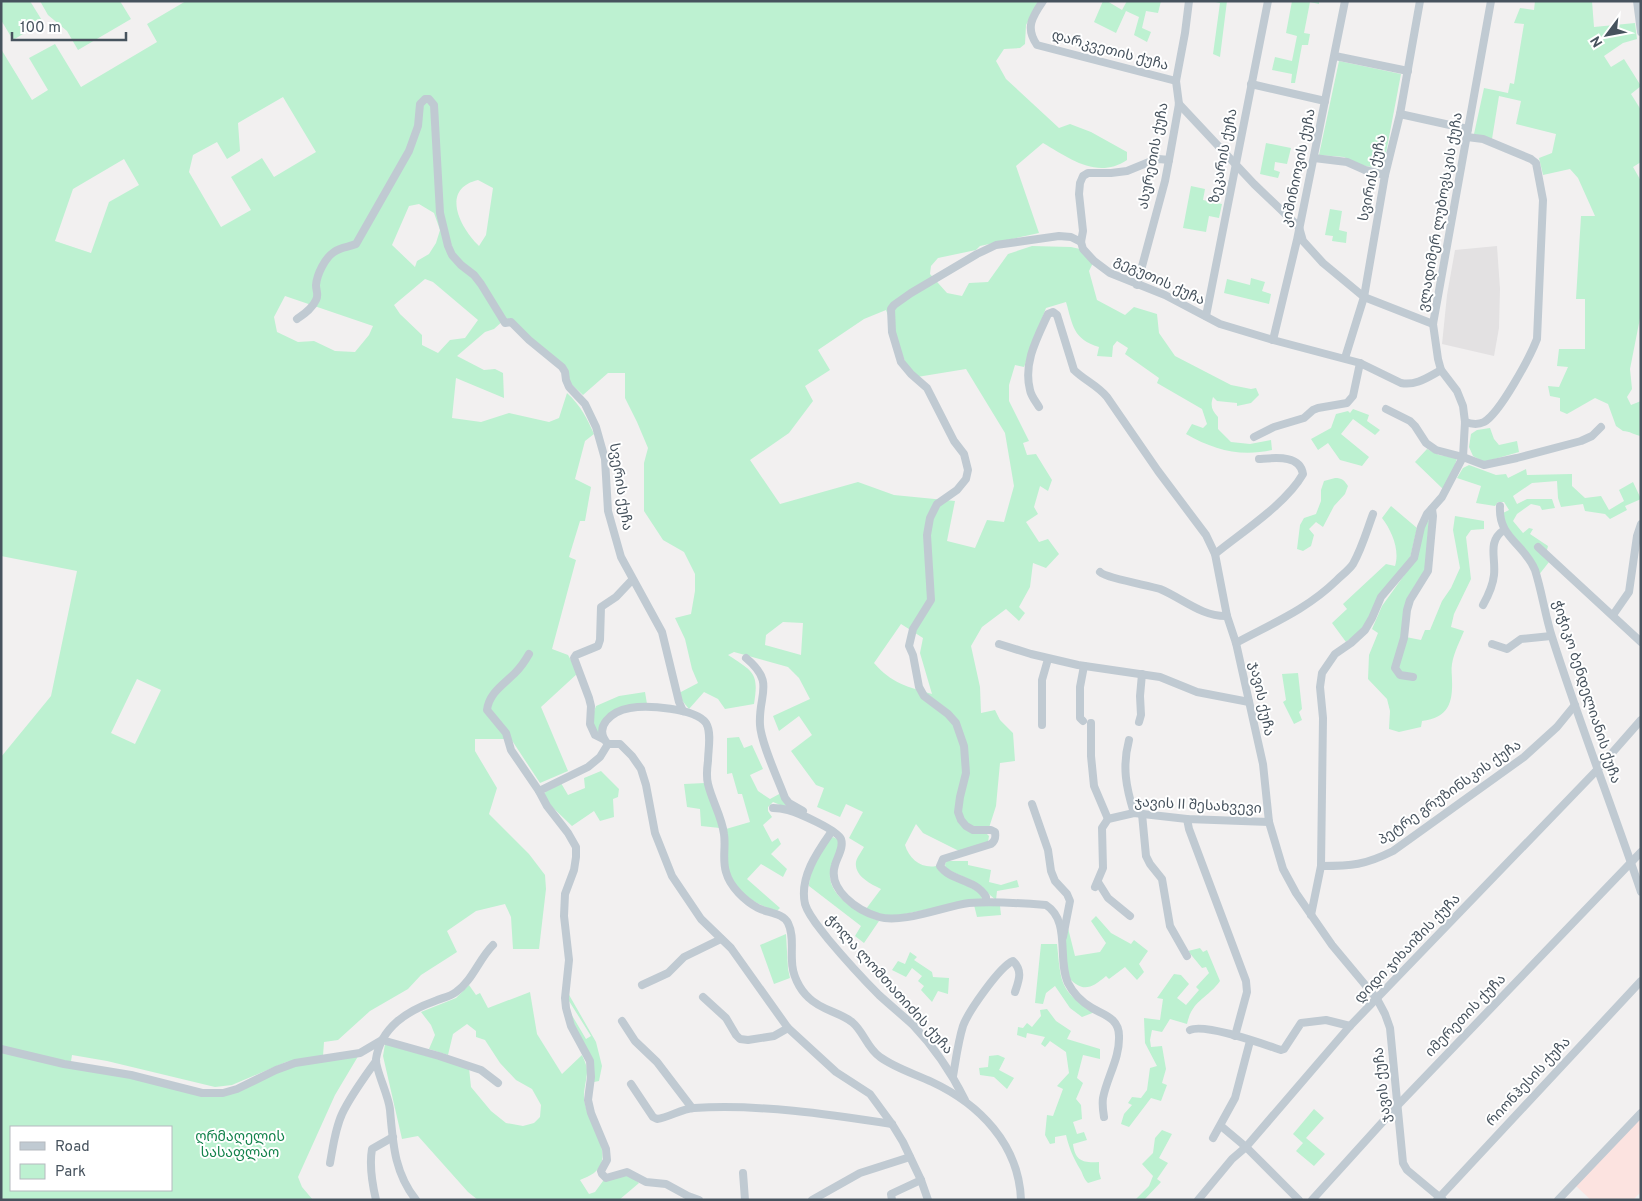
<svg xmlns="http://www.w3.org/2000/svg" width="1642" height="1201" viewBox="0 0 1642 1201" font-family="Overpass,'Noto Sans Georgian',sans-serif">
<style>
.education{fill:#e3e1e2}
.medical{fill:#fce3e0}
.green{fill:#bdf1d1;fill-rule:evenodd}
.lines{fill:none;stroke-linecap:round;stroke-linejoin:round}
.minor{stroke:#c0cad2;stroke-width:8}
.labels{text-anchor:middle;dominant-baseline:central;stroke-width:4;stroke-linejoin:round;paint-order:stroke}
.street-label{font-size:14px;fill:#47535e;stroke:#fff}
.park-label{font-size:14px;fill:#14834c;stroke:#fff}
</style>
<rect width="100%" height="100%" fill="#f2f0f0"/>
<polygon class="education" points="1497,246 1500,289 1499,328 1494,356 1442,344 1447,295 1455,250"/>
<polygon class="medical" points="1641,1116 1641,1192 1633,1200 1591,1200 1575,1185"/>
<g class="green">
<polygon points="1,1 30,1 43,22 13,40 1,20"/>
<polygon points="40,1 120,1 131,19 78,50 67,31 48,15"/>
<path d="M186,1H1039L1026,25L1025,44L1020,48L1004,49L996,61L1006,79L1059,128L1070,124L1091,132L1127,152V160C1097,180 1069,158 1043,143L1016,166L1039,233L980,246L976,250L938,258L931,266L930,274L947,293L962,296L969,283L988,282L1008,254L1032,246L1071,247L1080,249L1093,263L1089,271L1097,300L1125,315L1134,307L1157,314L1159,333L1175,356L1231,385L1251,389L1256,388L1259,395L1251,403L1237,406V403L1217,401L1213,397C1210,406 1212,411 1218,417V429L1231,442L1250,444L1271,440L1272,450C1240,457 1214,450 1186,434L1192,424L1203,428L1207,424L1202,409L1157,383L1159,378L1125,354L1128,348L1117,341L1113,346L1112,357L1097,356L1099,347C1073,339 1073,326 1066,302L1046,308L1024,367L1015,365L1009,385V401L1029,441L1023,443L1027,455L1036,454L1052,480L1048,491L1040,486L1034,507L1038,514L1026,522L1039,542L1048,539L1059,554L1046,568L1033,563L1030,587L1019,607L1025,613L1019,621L1006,609L982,627L971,646L980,687L981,713L995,710L1000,720L1013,733L1015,761L1000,763L996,806L987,834L989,836L988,842L959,851L923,833L916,824L905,845C909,859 922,869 936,866L940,872L981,893L982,899C972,903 964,898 952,904L891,917L878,915L866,909L881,889C871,884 854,876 856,862C857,857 862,851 864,847L849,838L863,812L846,804L840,817L817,807L824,788L816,785L791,751L812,735L799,716L779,731L773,716L810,699L799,678L788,667L734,652L728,655C754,672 759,673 754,704L725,709L718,699L704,692L689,709L680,698L679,693L698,683L692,669L685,639L675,618L691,614L695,591V574L684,552L663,540L644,511V463L648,448L637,422L625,398V373H608L583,395L570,383L569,378L505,319L494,329L485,332L457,356L484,370L495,369L503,373L504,398L456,378L452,418L481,422L509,413L549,422L559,418L567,393C581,406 587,418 594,434L585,441L575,479L591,487L585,521H580L569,557L576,560L552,649L568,655L578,673L541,707L568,771L540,783L511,739H475V751L497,788L489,814L529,854L545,875L546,889L539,949H513L511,917L505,904L476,911L447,931L457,952L421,975L408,989L370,1011L338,1040L324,1042L323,1056L286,1062L232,1085L215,1087L107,1061L72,1055L70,1068L223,1093L276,1070L360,1053L335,1095L298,1177L302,1187L313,1200H1V757L51,696L77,571L1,556V49L32,100L48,90L29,58L55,44L81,87L157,42L147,24ZM283,97L316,152L274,177L262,158L231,177L251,210L221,227L189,172L193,155L217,142L227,159L240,151L238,123ZM124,159L139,185L109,202L91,253L55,241L73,189ZM478,180L493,188L486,235L479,246C460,228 440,189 478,180ZM419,204L434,213L440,230L436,243L429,254L417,261L415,267L392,245L409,206ZM425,279L433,282L478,320L465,338L450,340L438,353L422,345V335L400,314L394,305ZM285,296L373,326L369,335L355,352L335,351L314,341L298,342L277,332L274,317ZM886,310L911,378L966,369L1005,433L1014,486L1004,522L987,520L975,548L947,541L955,501L894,495L858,482L780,504L750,460L789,433L813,401L805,386L830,370L818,350L864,319ZM783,622L803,623L801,655L765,645L766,635ZM901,624L923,638L920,653L932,694C908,687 891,683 874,663ZM137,679L161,690L135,744L111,733ZM11,1127H171V1190H11Z"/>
<polygon points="1103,1 1107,1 1122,10 1127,1 1161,1 1158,13 1146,11 1142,28 1151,32 1147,42 1134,35 1139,17 1126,11 1116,33 1094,22"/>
<polygon points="1211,1 1227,1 1220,57 1213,54 1220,3"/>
<polygon points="1292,1 1319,1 1319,4 1310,2 1304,33 1310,34 1308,45 1302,45 1295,83 1291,83 1292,74 1272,70 1275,57 1292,61 1297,36 1286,33"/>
<path d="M1535,1H1592L1594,27L1635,23L1637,39L1623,43L1604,56L1611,67L1624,59L1641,86L1631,94L1641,110V162L1633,167L1641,181V313L1630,369L1632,389L1627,397L1631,405L1641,401V436C1634,435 1630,431 1623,431L1616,426L1608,404L1595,398L1567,414L1560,411V398L1550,396L1548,386L1559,387L1568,367L1557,366L1559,349H1585V299H1576L1581,216H1595L1578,178L1570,169L1543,175L1539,158L1552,153L1556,134L1516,124L1521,101L1499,96L1492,139L1474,134L1484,88L1508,93L1510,83L1514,84L1524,24L1514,23L1520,8L1534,10Z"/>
<polygon points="1339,61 1401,74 1383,169 1360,165 1344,157 1319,155"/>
<polygon points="1266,143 1291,148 1287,164 1275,162 1274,170 1280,172 1278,178 1260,174"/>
<polygon points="1191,186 1205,189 1203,200 1222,204 1219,218 1209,216 1206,232 1183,228"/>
<polygon points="1330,209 1342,211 1339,230 1347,232 1346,243 1332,241 1333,236 1325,235"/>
<polygon points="1251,278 1265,282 1262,291 1271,294 1269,304 1224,293 1227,279 1250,285"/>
<polygon points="1353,409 1369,415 1367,421 1380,430 1375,435 1353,419 1341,434 1369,457 1362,466 1340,460 1328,443 1318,450 1311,439 1331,428 1336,414 1348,411 1350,413"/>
<polygon points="1490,428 1494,439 1499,445 1517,441 1519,452 1484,462 1473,456 1469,447 1471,434 1477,430"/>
<polygon points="1427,449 1439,455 1457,458 1453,472 1443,489 1415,462"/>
<polygon points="1469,465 1496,475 1506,474 1508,478 1526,469 1527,475 1572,474 1572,486 1585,498 1601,496 1609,510 1624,501 1619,490 1633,482 1641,499 1625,506 1627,510 1610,519 1605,514 1585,511 1583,504 1561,507 1558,498 1557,481 1532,483 1513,496 1517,504 1527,499 1552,499 1555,508 1542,510 1540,506 1531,504 1517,514 1513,521 1523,533 1529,528 1533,529 1530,534 1548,546 1547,550 1549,562 1538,576 1507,529 1503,513 1509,510 1504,502 1498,502 1495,506 1476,503 1481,486 1457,478 1463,468"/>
<path d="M1335,478C1342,478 1344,480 1348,486L1345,494L1334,506L1323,527L1316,522L1309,529L1314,535L1311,546L1303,551L1297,549L1300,525L1304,518L1316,514L1321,501V490L1324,481Z"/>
<path d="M1391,506L1417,528L1410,558L1366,623L1358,633L1346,642L1332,623L1347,609L1343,604L1386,564L1395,566C1400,550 1392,531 1382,518Z"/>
<path d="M1455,516L1484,521V529L1471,530L1466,537L1471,579L1454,614L1451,627L1464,631C1460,641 1454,652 1452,664C1451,669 1452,675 1452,680C1453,703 1448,718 1422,721L1421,727L1399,732L1389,729L1390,711L1387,699L1368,679L1369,655L1378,633L1372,629L1382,606L1413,563L1425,523L1429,520L1425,570L1407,598L1404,616L1406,637L1421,640L1425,630H1430L1442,601L1451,588L1460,568L1453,530Z"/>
<polygon points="1298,673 1302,709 1299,712 1302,720 1294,724 1283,702 1286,700 1282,674"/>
<path d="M645,692L647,704L603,720L599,728V735C592,725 591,718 596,706L619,696Z"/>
<path d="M739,737L744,748L752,745L763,769L750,775L758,791L770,799L781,793L800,813L773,802L768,807V811L772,817L763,825L772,842L778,838L781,844L771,854L787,869L783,877L761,864L747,879L780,908L777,911C752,903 735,893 727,865C724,855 726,840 726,829L750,822L742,794H738L732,773L727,774V738Z"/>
<polygon points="601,771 619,789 618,797 613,799 614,817 600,821 594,811 572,826 546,801 544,794 548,789 561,783 568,795 585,788 584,778"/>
<polygon points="705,783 720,828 701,826 700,809 687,807 684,784"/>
<path d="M833,837L839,840C839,851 834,857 831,867C823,895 858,912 879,921L864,943L855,936L861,926L809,886C810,872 819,844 833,837Z"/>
<polygon points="947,861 968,861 968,865 991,870 989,882 1001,885 1017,880 1019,887 997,891 996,900 973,881 946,869 945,864"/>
<polygon points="974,905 1000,906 1001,915 977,917"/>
<path d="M1096,916L1111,933L1131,944L1134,940L1148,951L1139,964L1144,972L1137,980L1125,967L1109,979L1106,976C1092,988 1083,993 1069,978L1064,943L1068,928L1075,956L1100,952L1106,943L1091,921Z"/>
<polygon points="786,934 788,969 790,978 774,984 760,945"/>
<path d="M1041,944H1057C1061,982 1059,992 1095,1012L1082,1017L1070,1008L1055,986L1046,993L1043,1004L1035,1003Z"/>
<path d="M1200,948L1203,952L1207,950L1220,981C1207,999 1192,1000 1187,1024L1170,1019L1162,1032L1152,1030L1150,1040L1151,1047L1162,1046L1166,1069L1162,1083L1167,1085L1161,1101L1151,1098L1129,1127L1121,1124L1124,1114L1132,1105L1128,1103L1132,1097L1141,1098L1147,1090L1150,1068L1157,1066L1145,1043L1144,1018L1160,1020L1163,999L1157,998L1174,974L1181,975L1189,984L1177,998L1186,1005L1199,990L1196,987L1209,973L1206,967L1202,968L1188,951Z"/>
<polygon points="910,952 917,957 914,960 932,972 933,977 949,978 948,994 938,991 932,1002 921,990 924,986 918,981 922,976 912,968 906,977 892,970 898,961 905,964"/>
<path d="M469,985L476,995L480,993L488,1008L530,992L537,1034L562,1074L582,1055C584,1060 588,1067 587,1073C586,1084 582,1094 585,1104C589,1124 616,1156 594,1173C590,1176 584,1178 580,1180L589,1194L595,1192L603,1181L627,1173L639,1183L619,1200H478L468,1192L418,1136L402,1139L383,1056L385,1044L469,1068L471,1087L491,1111L506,1123L523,1126L534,1123L540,1117L541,1105L532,1089L516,1080L500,1063L485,1040L476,1037V1031L467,1024L453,1034L448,1055L429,1049L435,1035L431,1025L421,1012L456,998Z"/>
<path d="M568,993L596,1042L602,1066L599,1081L594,1082C594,1053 576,1038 570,1012L586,1039L591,1036L569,1001Z"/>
<path d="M1047,1009L1056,1021L1071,1031L1067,1039L1100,1049V1059L1083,1055L1077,1078L1083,1083L1076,1099L1081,1105L1082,1119L1073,1122L1077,1134L1084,1132L1087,1140L1073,1144C1075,1161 1083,1163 1099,1162V1172L1101,1179L1088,1183C1083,1178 1083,1174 1080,1169C1073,1157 1069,1148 1066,1135L1055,1137V1143L1050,1144L1045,1135L1047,1115L1053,1116L1063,1089L1057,1086L1069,1073L1066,1052L1050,1041L1045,1047L1041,1044L1045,1037L1027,1033L1026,1038L1017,1035L1018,1027L1023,1028L1027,1023L1032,1027L1041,1016L1040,1010Z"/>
<polygon points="998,1055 1005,1058 999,1070 1014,1078 1007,1089 994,1077 980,1075 979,1068 988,1067 989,1056"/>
<polygon points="1314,1109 1324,1118 1306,1138 1325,1154 1314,1166 1296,1151 1303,1143 1293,1134"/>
<polygon points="1162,1130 1172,1134 1159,1158 1168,1163 1157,1179 1161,1182 1144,1200 1135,1200 1149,1186 1153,1176 1142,1164 1153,1153 1155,1138"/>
</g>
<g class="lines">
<g class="minor">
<path d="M1043,1C1032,17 1025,28 1037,45L1176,81"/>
<polyline points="1637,1 1641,32"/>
<polyline points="1335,56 1408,71"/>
<polyline points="1251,84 1325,101"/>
<polyline points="1179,104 1254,184 1299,227 1303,241 1323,263 1364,297 1433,324"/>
<polyline points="1400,114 1468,129"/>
<polyline points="1314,158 1347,162 1365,170 1385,175"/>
<path d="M1169,160L1159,159L1154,160L1127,171L1111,173H1088L1083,176L1080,183L1079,194L1083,231L1081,242L1083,249L1094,261L1110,273L1165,295L1220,324L1273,340L1360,363L1401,383C1416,386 1428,377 1441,370"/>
<polyline points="1137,285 1165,181 1169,160 1179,104 1176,81 1185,33 1189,1"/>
<polyline points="1206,316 1268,1"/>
<path d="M297,319C304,314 312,309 316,300C319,295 316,291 316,285C317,274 325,258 334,252C341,247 349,247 356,244L409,151L418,126L420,104L425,99H429L434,105L440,213L448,246L452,255L461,265L474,275L481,284L505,323L511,322L529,340L562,367L565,372L566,380L569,387L585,404L596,427L605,459L608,511L621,557L662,632L679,702L683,711"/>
<polyline points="1273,340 1297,240 1345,1"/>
<polyline points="1345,358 1364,297 1385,175 1400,114 1420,1"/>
<path d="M1039,407C1036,402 1031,396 1030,390C1023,363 1037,338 1048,314L1053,312L1057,315L1074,370C1084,380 1097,385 1107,397L1158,471L1206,535L1215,554L1227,616L1236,643L1263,764L1269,822L1283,869L1296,893L1332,945L1377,999L1385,1014L1390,1028L1403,1163L1407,1170L1443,1200"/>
<polyline points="1386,409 1410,421 1415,426 1426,443 1436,450 1463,457 1484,465 1517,458 1581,441 1592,436 1601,427"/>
<path d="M1465,422C1471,424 1478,425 1484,422C1500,413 1530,357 1537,339L1543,200L1536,163L1531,159L1483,139L1467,137"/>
<polyline points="1254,437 1274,427 1304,418 1313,410 1318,408 1347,403 1353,396 1360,363"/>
<path d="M1500,506C1498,538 1524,543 1535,570C1542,592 1545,615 1552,637C1579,722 1612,806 1641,892"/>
<polyline points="1538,547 1641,642"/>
<path d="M1215,554C1242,532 1286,504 1303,474C1300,454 1274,458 1259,459"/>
<path d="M1100,572C1106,578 1147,585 1160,589C1182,598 1202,617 1227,616"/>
<path d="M1483,605C1488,596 1493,585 1494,575C1496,558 1487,541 1504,530"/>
<polyline points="1613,615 1629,592 1637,536 1641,524"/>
<path d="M1236,643C1273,623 1306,610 1337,580C1342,575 1349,570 1353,564C1362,548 1367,530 1373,514"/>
<polyline points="999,644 1031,654 1078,665 1160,677 1197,692 1249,702"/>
<polyline points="1492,644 1507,649 1521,639 1551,636"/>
<path d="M529,654C525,661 520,668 515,673C503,685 489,693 487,710L506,733L511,750L539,791L547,806L568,833L576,847V857L574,870L565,894L564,916L569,960L565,998L566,1008L571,1026L590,1061L591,1077L588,1100L591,1113L606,1149L607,1160L601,1171L602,1174L606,1178L627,1172L646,1182L666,1184L688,1196L699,1200"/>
<path d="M746,658C776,683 758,694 760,725C761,743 778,779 785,798L789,803L803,811"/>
<polyline points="1413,677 1400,675 1395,668 1404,638 1407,610 1410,600 1428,571 1433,516 1432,509"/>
<polyline points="1083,721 1080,718 1080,687 1084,666"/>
<polyline points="1139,722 1141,715 1140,696 1142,674"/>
<polyline points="1091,723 1091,756 1094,786 1108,819"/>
<polyline points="1042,725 1042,680 1048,659"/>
<polyline points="603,739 595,735 590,724 591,706 589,698 574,658 576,655 598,646 600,640 601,607 616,597 632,580"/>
<path d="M1129,740C1122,767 1126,787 1134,813"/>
<path d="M608,744C592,727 612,711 630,708C647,705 695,708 706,723C712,733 708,750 708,761C707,768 706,776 708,784C712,801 722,817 724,834C726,847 722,859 726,872C730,887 745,901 758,908C768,913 783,913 788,923C794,935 791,948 792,961C792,974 799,989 809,998C821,1010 839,1012 852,1022C864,1032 867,1048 880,1057C895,1068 915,1074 932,1082C979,1104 1019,1144 1021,1200"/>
<polyline points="608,744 620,744 632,756 641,769 646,785 655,833 672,876 701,919 731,948 788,1028 836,1072 870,1094 892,1124 903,1142 921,1180 928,1200"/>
<polyline points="539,791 588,767 600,757 608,744"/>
<polyline points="1032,804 1048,850 1051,871 1055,881 1067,894 1070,901 1063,937"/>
<path d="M773,808C778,808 784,809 788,810C799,813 837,830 841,839C844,848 837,857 835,865C827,890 858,911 879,917C902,924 945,906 969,903C995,901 1021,903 1046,905C1071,921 1057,959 1068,983C1073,993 1082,1002 1092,1008C1104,1015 1119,1018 1119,1036C1120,1058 1107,1077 1103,1098C1102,1105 1103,1111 1104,1117"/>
<polyline points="1142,814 1146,856 1150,864 1162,879 1170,926 1187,956"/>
<polyline points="1187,819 1189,829 1246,981 1247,992 1235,1036"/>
<path d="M832,831C818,851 799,877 805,904C809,917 820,928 828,939C844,958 861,977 879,995C890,1005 902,1015 913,1025C935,1048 951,1072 965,1100"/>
<path d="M1321,866C1352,866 1365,865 1393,851L1524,757L1557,727L1575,705"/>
<polyline points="1098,882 1108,898 1130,916"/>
<polyline points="1095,887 1103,868 1102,828 1108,819 1134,813 1187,819 1269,822"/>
<path d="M986,902V897C976,879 950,881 940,866L943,859L991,844C995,841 996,838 995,832L991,830H973L966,826L961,820L958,812L960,797L966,773L964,746L956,723L948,714L924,696L919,687L913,655L909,646L913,629L931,600L927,535L930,518L937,504L957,490L966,479L968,470L964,454L954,441L927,388L911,374L901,362L892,332L891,309L894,305L911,293L977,254L996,245L1059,236L1071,237L1081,242"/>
<polyline points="1311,915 1321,866 1323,718 1320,687 1322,673 1335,654 1351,643 1365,630 1372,618 1381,597 1414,558 1421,527 1427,514 1442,497 1463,457 1465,422 1463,406 1457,391 1441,370 1438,359 1433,324 1491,1"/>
<polyline points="642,985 668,973 684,957 721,939"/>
<polyline points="703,997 726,1018 736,1035 740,1039 748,1040 774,1036 788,1028"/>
<polyline points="622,1021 635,1041 657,1062 692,1108"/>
<path d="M1190,1030C1205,1023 1263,1044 1281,1050L1284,1049L1301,1023L1326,1020L1350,1026"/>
<polyline points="1,1049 64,1064 131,1075 202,1093 223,1093 237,1089 276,1070 295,1063 360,1053 382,1040 439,1056 481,1070 498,1083"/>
<path d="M953,1076C956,1059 958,1042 963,1026C968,1012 1000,966 1013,961C1023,971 1019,980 1015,992"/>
<path d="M631,1084L653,1117L657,1119C670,1117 681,1109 694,1108C760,1104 827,1114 892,1124"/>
<polyline points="1221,1126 1246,1147 1299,1200"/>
<polyline points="1213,1138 1235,1098 1250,1041"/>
<path d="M330,1163C333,1147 335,1129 342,1114C351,1095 364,1078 376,1061"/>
<polyline points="743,1173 745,1200"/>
<path d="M376,1200C372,1183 369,1166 372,1149L393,1137"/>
<path d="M416,1200C394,1172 393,1143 390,1110C389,1096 375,1069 376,1059C381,1027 407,1011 435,1001C441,998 450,997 456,992C472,981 479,959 493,945"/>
<polyline points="812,1200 860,1173 910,1157"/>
<polyline points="892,1200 891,1194 921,1180"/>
<polyline points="1198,1200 1232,1159 1246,1147 1350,1026 1597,770 1641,720"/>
<polyline points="1312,1200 1398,1105 1641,852"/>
<polyline points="1437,1200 1641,981"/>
<polyline points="1558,1200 1641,1113"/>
</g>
</g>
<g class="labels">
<g class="street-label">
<text transform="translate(1110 51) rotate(15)">დარკვეთის ქუჩა</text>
<text transform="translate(1154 156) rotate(-79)">ასურეთის ქუჩა</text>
<text transform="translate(1224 156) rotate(-79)">ზეკარის ქუჩა</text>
<text transform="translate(1299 168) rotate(-78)">კიშინიოვის ქუჩა</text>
<text transform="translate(1373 178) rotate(-78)">სვირის ქუჩა</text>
<text transform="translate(1441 212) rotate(-80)">ვლადიმერ ლუბოვსკის ქუჩა</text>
<text transform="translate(1159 281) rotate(25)">გეგუთის ქუჩა</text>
<text transform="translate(620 487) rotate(81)">სვერის ქუჩა</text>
<text transform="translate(1586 692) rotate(72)">ჭიჭიკო ბენდელიანის ქუჩა</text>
<text transform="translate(1261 699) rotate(78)">ჯავის ქუჩა</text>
<text transform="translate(1450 793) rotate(-35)">პეტრე გრუზინსკის ქუჩა</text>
<text transform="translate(1198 806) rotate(3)">ჯავის II შესახვევი</text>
<text transform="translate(1408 949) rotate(-46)">დიდი ჯიხაიშის ქუჩა</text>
<text transform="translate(889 985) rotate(48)">ჭოლა ლომთათიძის ქუჩა</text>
<text transform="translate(1466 1016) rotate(-46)">იმერეთის ქუჩა</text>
<text transform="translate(1529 1082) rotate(-47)">რიონჰესის ქუჩა</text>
<text transform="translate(1383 1085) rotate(-96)">ჯავის ქუჩა</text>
</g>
<g class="park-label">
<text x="240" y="1137">ღრმაღელის<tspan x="240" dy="16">სასაფლაო</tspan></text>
</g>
</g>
<rect width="1642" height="1201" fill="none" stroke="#47535e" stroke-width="5"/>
<rect x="10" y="1126" width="162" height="65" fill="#ffffff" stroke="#b5babf"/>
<rect x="20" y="1142" width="25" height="8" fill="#c0cad2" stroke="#b5babf"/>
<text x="55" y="1151" font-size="15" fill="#47535e">Road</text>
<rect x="20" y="1164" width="25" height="15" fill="#bdf1d1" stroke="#b5babf"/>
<text x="55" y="1176" font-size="15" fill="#47535e">Park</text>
<g transform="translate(1607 35) rotate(238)" stroke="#ffffff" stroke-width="4" paint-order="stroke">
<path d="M0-4L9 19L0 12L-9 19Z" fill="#47535e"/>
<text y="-8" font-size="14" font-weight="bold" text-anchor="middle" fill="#47535e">N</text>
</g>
<path d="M12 32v8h114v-8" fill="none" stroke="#47535e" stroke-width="2.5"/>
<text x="20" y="32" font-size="15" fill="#47535e" stroke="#ffffff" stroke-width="4" paint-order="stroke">100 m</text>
</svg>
